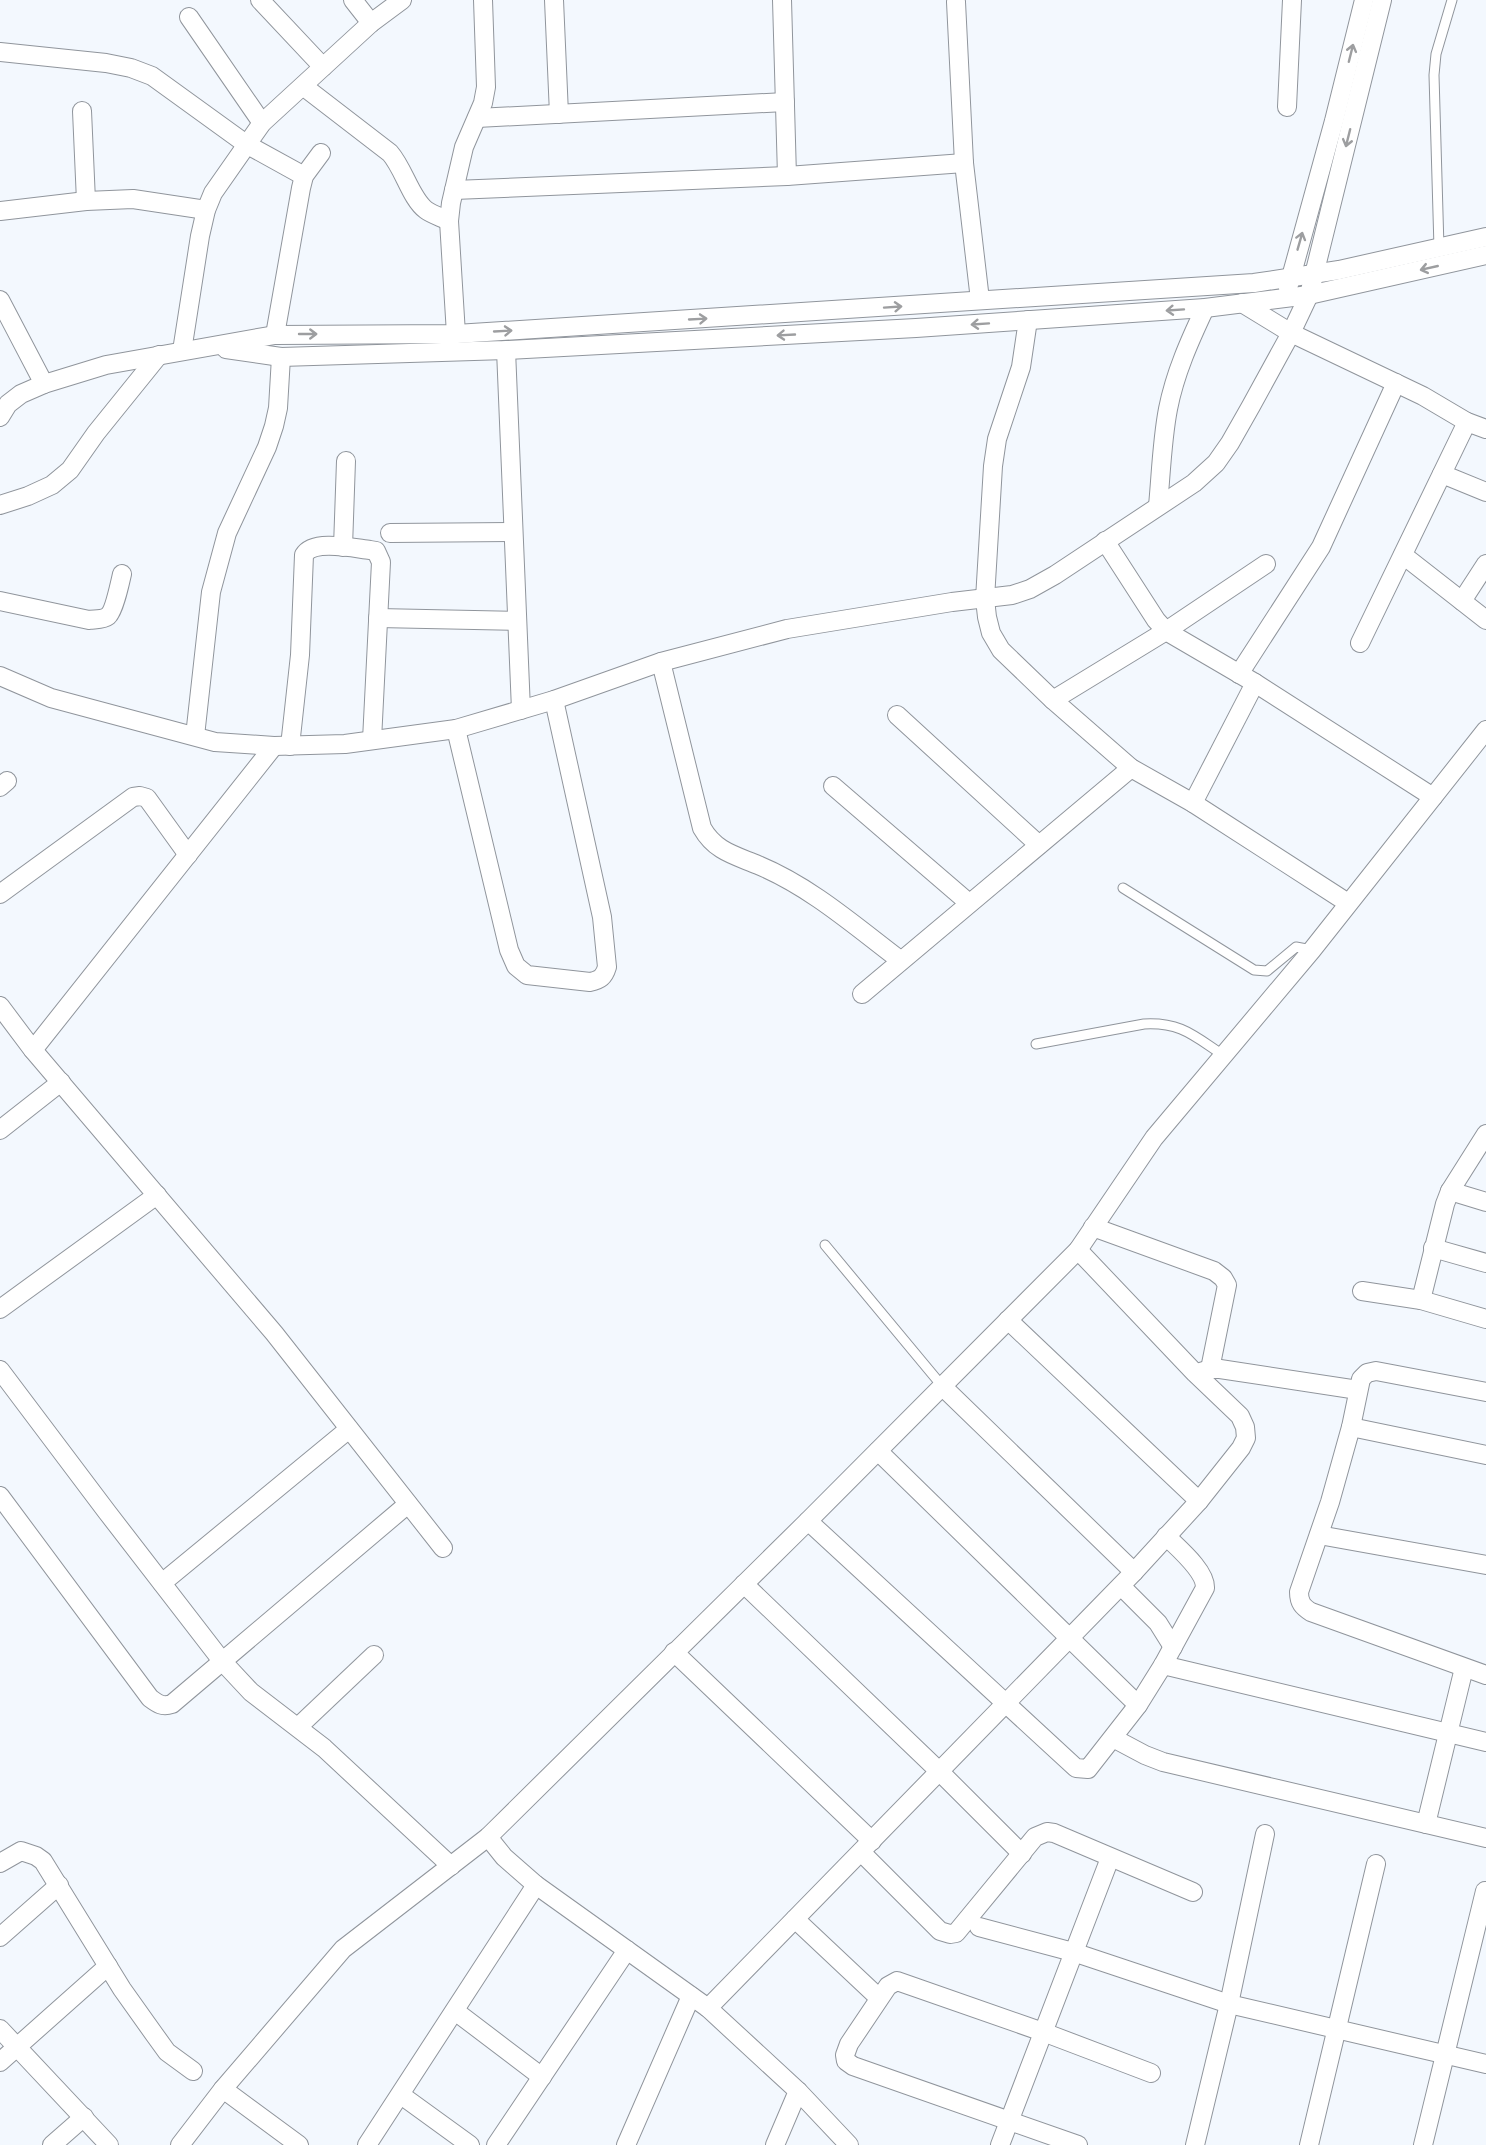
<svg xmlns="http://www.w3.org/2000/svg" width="1486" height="2145" viewBox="0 0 1486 2145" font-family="'Asap Condensed',sans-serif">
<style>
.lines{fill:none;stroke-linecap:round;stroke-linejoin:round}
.lane-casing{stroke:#90959c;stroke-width:11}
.street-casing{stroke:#90959c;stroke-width:20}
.lane{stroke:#fff;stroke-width:9}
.street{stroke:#fff;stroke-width:18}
.oneway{stroke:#9d9ea0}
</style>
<rect width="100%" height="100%" fill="#f3f8fe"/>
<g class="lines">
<defs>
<g id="lane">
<polyline points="1439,248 1434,75 1436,54 1452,0"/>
<polyline points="1123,888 1254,970 1267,971 1296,947 1312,950"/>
<path d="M1036,1044L1144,1024C1181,1022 1194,1036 1223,1055"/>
<polyline points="825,1245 943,1387"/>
</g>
<g id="street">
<polyline points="260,0 323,67"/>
<polyline points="353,0 371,23"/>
<polyline points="554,0 559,114"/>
<polyline points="782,0 787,176"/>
<polyline points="956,2 964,163 980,300"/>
<polyline points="189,17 262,123"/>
<polyline points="0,52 106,63 131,68 152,76 246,144 304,176"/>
<path d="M303,86L390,153C404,169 411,199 426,210C433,215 441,217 449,221"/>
<polyline points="1287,107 1292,0"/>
<polyline points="82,111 86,201"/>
<polyline points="477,118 785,102"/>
<polyline points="454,190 787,176 964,163"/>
<polyline points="0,211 86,201 133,199 206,210"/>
<polyline points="1288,288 1334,121 1364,0"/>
<polyline points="0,300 44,384"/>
<polyline points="1242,303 1291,333 1423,396 1467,422 1486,429"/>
<polyline points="1028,320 1021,367 997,439 993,466 985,599 987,617 991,633 1001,650 1053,700 1131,768 1193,803 1348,903"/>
<polyline points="456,334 449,221 451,203 464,147 483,103 486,87 483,0"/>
<polyline points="275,335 301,188 304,176 321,153"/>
<polyline points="226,349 281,357 506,350 916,328 1205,308 1309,295 1486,255"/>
<polyline points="506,350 521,710"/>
<polyline points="182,351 200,236 206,210 213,193 262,123 371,23 402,0"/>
<polyline points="0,417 8,404 21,394 44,384 106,365 275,335 456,334 1254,283 1339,270 1486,237"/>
<polyline points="1442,474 1486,492"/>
<polyline points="0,505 28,496 52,485 70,470 96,433 159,355"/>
<path d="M1158,506C1161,474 1162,440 1168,409C1175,373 1190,340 1205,308"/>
<polyline points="390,533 513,532"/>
<polyline points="1105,541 1156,620 1166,631 1255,683 1433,797"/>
<polyline points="343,547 346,461"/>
<polyline points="1403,555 1486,620"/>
<path d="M0,601L89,620C94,619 103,620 108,616C114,611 120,583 122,574"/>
<polyline points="1462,601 1486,564"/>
<polyline points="378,618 517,621"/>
<polyline points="1360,643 1467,422"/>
<path d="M661,662L702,828C715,851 734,855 758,865C811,887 855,926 900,960"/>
<polyline points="1239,674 1321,547 1396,383"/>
<polyline points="0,676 51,698 215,742 274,746 345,744 456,729 554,700 661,662 787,629 952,602 1012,595 1030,589 1055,575 1194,483 1216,463 1230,443 1251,406 1291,333 1309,295 1382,0"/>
<polyline points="1053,700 1166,631 1266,564"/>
<polyline points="897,715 1039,845"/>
<path d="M456,729L509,950L516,966L527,975L590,982C600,980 604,977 607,967L602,917L554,700"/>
<polyline points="195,736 211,592 227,533 267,447 274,426 278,408 281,357"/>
<path d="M290,746L300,655L304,555C313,539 353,548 370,550L376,551L381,562L372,740"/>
<polyline points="833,786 969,903"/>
<polyline points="0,787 7,781"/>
<polyline points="1193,803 1255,683"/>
<polyline points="0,894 133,797 140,796 147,798 188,855"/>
<polyline points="862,994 1131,768"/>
<polyline points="0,1006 33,1050 274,1333 443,1548"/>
<polyline points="33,1050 274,746"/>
<polyline points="0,1130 61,1082"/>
<polyline points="1450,1191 1486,1202"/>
<polyline points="1093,1227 1214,1271 1223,1278 1227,1285 1210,1369"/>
<polyline points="1433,1248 1486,1263"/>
<polyline points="1362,1291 1421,1300 1486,1319"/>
<polyline points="1421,1300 1445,1204 1450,1191 1486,1134"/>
<polyline points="0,1309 157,1195"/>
<polyline points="1008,1320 1199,1501"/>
<polyline points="0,1370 107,1512 222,1661 251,1692 324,1748 451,1866"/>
<polyline points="1200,1372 1210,1369 1220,1369 1358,1390"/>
<polyline points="943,1387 1134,1572"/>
<path d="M1486,1392L1376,1371L1367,1373L1361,1379L1351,1427L1330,1502L1299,1592C1299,1603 1303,1607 1311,1612L1486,1675"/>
<polyline points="1351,1427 1486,1455"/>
<polyline points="878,1451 1138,1705"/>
<path d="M0,1496L150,1698C158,1704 162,1707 172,1704L408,1504"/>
<path d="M808,1521L1076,1768L1088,1769L1138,1705L1163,1665L1205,1588C1206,1571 1178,1548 1166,1536"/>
<polyline points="1319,1535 1486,1565"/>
<polyline points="162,1583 349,1429"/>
<polyline points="744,1584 940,1772 1022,1854"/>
<polyline points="1121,1586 1158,1623 1173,1647"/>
<polyline points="674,1652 872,1841"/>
<polyline points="1163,1665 1486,1742"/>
<polyline points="298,1727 374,1655"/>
<polyline points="1113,1738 1145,1755 1163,1762 1486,1838"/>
<polyline points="1426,1824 1464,1668"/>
<polyline points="488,1837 504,1857 536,1885 708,2008 798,2091 849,2145"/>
<polyline points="861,1852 940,1931 950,1934 956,1933 1035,1837 1047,1832 1054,1833 1193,1892"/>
<polyline points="0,1863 21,1851 36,1856 43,1861 122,1989 154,2034 167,2052 193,2071"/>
<polyline points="795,1919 879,1998"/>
<polyline points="979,1927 1073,1952 1229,2004 1486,2064"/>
<polyline points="0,1937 59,1885"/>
<polyline points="708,2008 1134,1572 1199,1501 1241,1448 1246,1438 1245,1427 1240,1416 1195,1373 1078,1250"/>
<polyline points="455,2011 542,2077"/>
<polyline points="0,2029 109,2145"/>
<polyline points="0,2062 108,1966"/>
<polyline points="223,2089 299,2145"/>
<polyline points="401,2095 470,2145"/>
<polyline points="52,2145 84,2117"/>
<polyline points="180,2145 223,2089 343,1949 488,1837 808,1521 1078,1250 1154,1138 1312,950 1486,730"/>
<polyline points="367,2145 536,1885"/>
<polyline points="496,2145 627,1950"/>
<polyline points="626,2145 691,1996"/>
<polyline points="775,2145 798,2091"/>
<polyline points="1000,2145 1110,1858"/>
<polyline points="1078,2145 853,2066 846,2061 845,2055 849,2044 888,1986 897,1981 1043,2032 1151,2073"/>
<polyline points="1195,2145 1229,2004 1265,1834"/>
<polyline points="1309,2145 1376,1864"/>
<polyline points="1423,2145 1485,1891"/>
</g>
</defs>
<use href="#lane" class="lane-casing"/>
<use href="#street" class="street-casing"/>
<use href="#lane" class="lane"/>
<use href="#street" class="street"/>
</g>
<defs><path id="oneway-shaft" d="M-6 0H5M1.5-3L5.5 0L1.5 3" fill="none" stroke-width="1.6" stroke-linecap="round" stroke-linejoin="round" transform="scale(1.5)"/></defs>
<g class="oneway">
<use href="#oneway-shaft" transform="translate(1351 53) rotate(-76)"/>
<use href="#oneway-shaft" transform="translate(1348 138) rotate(104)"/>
<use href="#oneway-shaft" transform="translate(1300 241) rotate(-74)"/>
<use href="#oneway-shaft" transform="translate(1429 268) rotate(167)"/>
<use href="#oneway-shaft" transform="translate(893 307) rotate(-4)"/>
<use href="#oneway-shaft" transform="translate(1175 310) rotate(176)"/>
<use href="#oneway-shaft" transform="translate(698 319) rotate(-3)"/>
<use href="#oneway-shaft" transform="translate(980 324) rotate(176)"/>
<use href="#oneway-shaft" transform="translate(503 331) rotate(-3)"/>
<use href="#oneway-shaft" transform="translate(308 334)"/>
<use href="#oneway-shaft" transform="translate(786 335) rotate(177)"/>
</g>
</svg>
